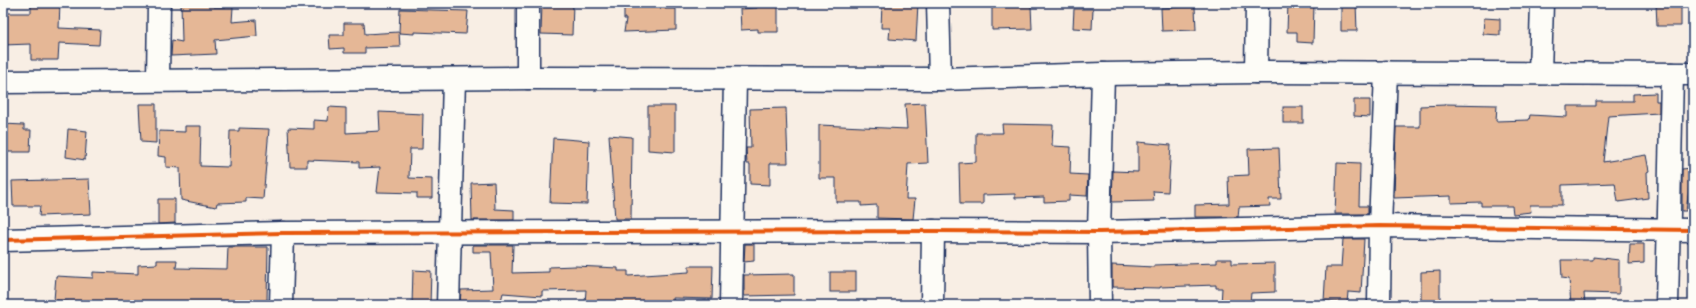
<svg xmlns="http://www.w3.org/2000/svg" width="1696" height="308" viewBox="0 0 1696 308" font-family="'Patrick Hand',sans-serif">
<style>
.building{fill:#e5b796;stroke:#1b2f5e}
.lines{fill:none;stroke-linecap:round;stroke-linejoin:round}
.minor-casing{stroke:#1b2f5e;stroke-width:25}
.minor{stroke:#fdfcf7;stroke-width:22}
.cycleway-casing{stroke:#fdfcf7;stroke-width:6}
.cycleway{stroke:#e8590c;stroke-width:4}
</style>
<rect width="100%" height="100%" fill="#f8eee4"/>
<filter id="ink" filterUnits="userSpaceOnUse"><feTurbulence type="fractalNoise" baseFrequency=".025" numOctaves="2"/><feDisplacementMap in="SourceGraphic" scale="8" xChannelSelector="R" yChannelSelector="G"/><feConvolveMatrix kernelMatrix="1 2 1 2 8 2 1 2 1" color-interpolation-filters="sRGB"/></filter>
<g filter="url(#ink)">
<g class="building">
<polygon points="31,3 60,3 59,28 100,30 99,45 59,43 58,60 31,60 31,44 3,45 3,13 31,13"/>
<polygon points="181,3 214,3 214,7 233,7 232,22 256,20 257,36 215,40 216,54 171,56 172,40 182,42"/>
<polygon points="542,3 573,3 572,35 541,34"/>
<polygon points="642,3 665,3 665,9 676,9 676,30 624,32 626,19 624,19 624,4 642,5"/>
<polygon points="757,3 778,3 778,32 758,32 758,29 741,30 740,9 757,8"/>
<polygon points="882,3 918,3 916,41 889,39 890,28 881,28"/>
<polygon points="1288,3 1314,3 1313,43 1297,42 1297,32 1287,32"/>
<polygon points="1341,3 1356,3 1357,31 1341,31"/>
<polygon points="1656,3 1681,3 1681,26 1657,26"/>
<polygon points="992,6 1031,6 1032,29 992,30"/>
<polygon points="1195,7 1196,30 1162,31 1161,8"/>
<polygon points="400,9 468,11 466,34 414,32 414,34 399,33"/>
<polygon points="1074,9 1093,9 1092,29 1073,28"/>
<polygon points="1484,18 1500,19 1500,35 1483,34"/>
<polygon points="344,23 364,23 365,34 399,32 400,47 365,48 365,53 344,53 344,48 330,49 329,35 344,35"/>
<polygon points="1656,93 1656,101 1659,101 1659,113 1608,116 1603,162 1646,155 1649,171 1647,172 1648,198 1618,202 1615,183 1562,185 1562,205 1530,205 1531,212 1513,214 1512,206 1481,206 1481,202 1451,203 1451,196 1394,198 1396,127 1420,127 1420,106 1445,105 1445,104 1497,105 1496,121 1529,120 1530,115 1567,117 1567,106 1596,106 1596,101 1633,101 1633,94"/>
<polygon points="1354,100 1370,100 1370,117 1354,116"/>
<polygon points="925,103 928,163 908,164 906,199 915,199 913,219 877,218 877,205 861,206 861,202 836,202 836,178 819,178 819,125 907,129 905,104"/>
<polygon points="139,104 156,104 156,143 141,142"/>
<polygon points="648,106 675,106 675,152 648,150"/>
<polygon points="329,107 346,108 346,133 380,131 379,112 423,114 422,149 410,149 409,178 432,179 432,198 417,198 417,193 377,192 380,167 359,168 359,162 307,160 307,167 290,167 288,128 314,129 314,120 328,121"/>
<rect x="1283" y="107" width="20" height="16"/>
<polygon points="786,108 788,163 770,163 770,185 750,184 750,164 747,164 746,148 751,148 750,109"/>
<polygon points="3,124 24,125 24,130 31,130 30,152 3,152"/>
<polygon points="1002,124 1053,125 1052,146 1071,147 1070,174 1088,175 1087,196 1069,195 1069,201 1044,202 1044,197 1015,198 1015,194 983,195 983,204 960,204 959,163 976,162 976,133 1003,133"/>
<polygon points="185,126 201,126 200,166 229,167 230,131 239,131 239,128 269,129 263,199 246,198 246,202 217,203 216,207 181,200 180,168 166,167 166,157 158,156 159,131 185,132"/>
<polygon points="68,129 87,131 85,160 66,157"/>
<polygon points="609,135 632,137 631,219 615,219"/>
<polygon points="553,138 589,141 587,204 550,203"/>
<polygon points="1138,142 1171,145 1168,192 1153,191 1154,201 1112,202 1113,171 1138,172"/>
<polygon points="1279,148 1281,199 1269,199 1270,206 1239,207 1238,217 1195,217 1195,205 1229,204 1228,176 1249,175 1248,149"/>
<polygon points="1337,163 1360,164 1359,206 1368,206 1368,214 1335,214"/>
<polygon points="1692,168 1686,211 1682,211 1682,169"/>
<polygon points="89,179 91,214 39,216 40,206 13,206 12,181"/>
<polygon points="494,182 495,209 514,210 514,220 472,220 471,183"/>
<polygon points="158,199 175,199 175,223 158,224"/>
<polygon points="1343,239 1364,239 1361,293 1348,292 1347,303 1324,301 1326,267 1341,267"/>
<polygon points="745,244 754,244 754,261 744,262"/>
<polygon points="1630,244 1644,244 1644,263 1629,264"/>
<polygon points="473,245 513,245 512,273 549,272 549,267 575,266 618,268 618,271 628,271 628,276 689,272 689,266 713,266 712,299 673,298 674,305 585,303 586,290 542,291 542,296 503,293 500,305 460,305 461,290 493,289 491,252 473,252"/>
<polygon points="228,247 268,247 267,301 241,301 241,305 68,305 69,302 54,300 56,276 93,278 93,272 138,274 138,265 157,264 157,260 177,260 176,268 227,269"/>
<polygon points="1593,257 1619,260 1619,294 1584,293 1585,305 1571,305 1569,279 1562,278 1561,260 1593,260"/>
<polygon points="1217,259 1232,259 1232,264 1275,263 1275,292 1251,293 1250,303 1235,303 1235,305 1221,305 1222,288 1216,288 1216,285 1160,287 1160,288 1112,287 1112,265 1154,267 1154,265 1217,263"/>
<polygon points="413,270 431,271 430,305 412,305"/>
<polygon points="1440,271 1440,303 1421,303 1421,272"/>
<rect x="830" y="272" width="26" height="20"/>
<polygon points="794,274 794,295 744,296 744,275"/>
</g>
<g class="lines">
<defs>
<g id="minor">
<polyline points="528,3 528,78"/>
<polyline points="938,3 940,79"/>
<polyline points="1256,72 1257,3"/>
<polyline points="1540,73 1542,3"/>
<polyline points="158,80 159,3"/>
<polyline points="3,82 528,78 940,79 1103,74 1256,72 1693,74"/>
<polyline points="3,240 283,233 933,231 1099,232 1380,226 1693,230"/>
<polyline points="281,305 283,233"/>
<polyline points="448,305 454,79"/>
<polyline points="731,305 735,79"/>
<polyline points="932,305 933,231"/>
<polyline points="1100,305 1099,232 1103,74"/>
<polyline points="1379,305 1380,226 1386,72"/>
<polyline points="1667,305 1672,74"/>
</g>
</defs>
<use href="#minor" class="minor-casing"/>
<use href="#minor" class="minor"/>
<defs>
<polyline id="cycleway" points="3,240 283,233 933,231 1099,232 1380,226 1693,230"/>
</defs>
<use href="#cycleway" class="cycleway-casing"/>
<use href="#cycleway" class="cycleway"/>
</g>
</g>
<rect width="1696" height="308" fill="none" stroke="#fdfcf7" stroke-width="16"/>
<rect x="8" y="8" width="1680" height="292" fill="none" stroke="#1b2f5e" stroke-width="1.5" filter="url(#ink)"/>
</svg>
